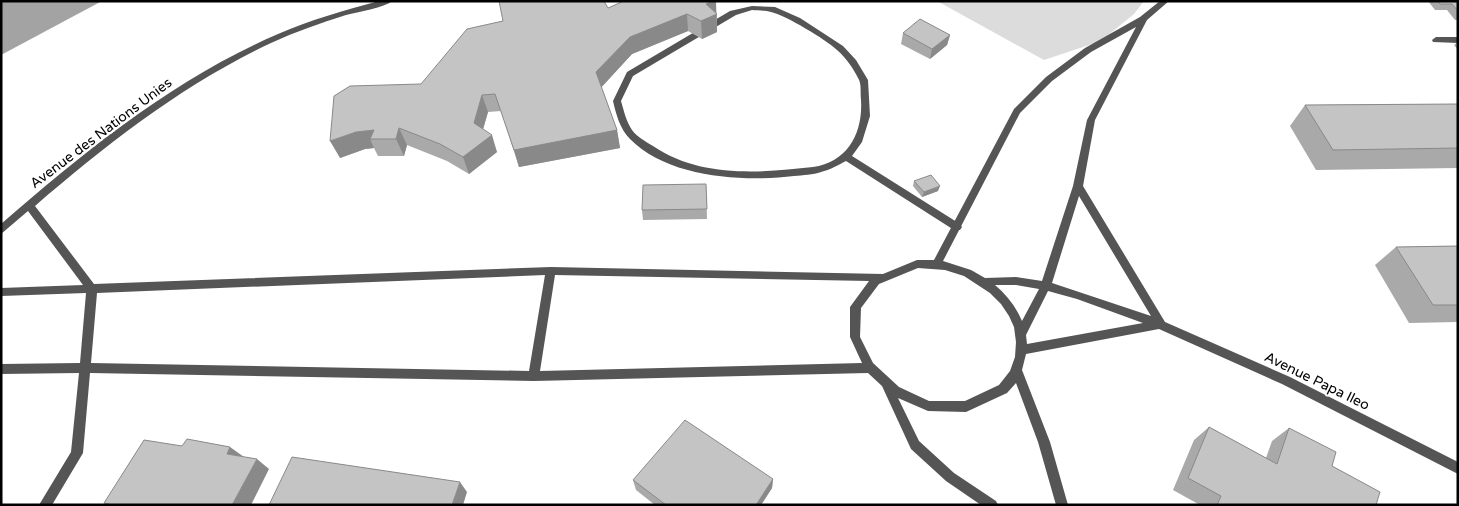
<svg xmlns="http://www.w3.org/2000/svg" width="1459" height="506" viewBox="0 0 1459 506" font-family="'Varela Round',sans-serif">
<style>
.green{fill:#dcdcdc}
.water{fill:#a3a3a3}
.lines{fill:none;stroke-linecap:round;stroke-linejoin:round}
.lane{fill:#555;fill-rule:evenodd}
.street{fill:#555;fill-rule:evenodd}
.wall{fill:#a9a9a9}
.shaded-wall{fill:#898989}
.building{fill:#c4c4c4;stroke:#898989}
.labels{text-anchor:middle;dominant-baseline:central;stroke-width:4;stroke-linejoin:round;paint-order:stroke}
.street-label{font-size:14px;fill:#000;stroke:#fff}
</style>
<rect width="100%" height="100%" fill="#fff"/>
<polygon class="green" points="937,1 1144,1 1134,14 1101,41 1044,60"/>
<polygon class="water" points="1,1 102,1 1,55"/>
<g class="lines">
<g class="lane">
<path d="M752,6L775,7L800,18L843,46L856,60L868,80L870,116L862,142L852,156L960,224L962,227L960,230H954L846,161C838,165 830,170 821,172C813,175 803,175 794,176C744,182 668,178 630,139C620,129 616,114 613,101L627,72L730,11ZM752,10C758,11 765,10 771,12C787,16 825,39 837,50C846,58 853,68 858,78C862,84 860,93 861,100C863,133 848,162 813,167C760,173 700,178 653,146C645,141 637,137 632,130C626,121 624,111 621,101L633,76L736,15Z"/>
<polygon points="1436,37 1458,37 1458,43 1433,42 1432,40"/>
</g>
<path class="street" d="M379,1H393C382,8 359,12 346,15C320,23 295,32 271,43C184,84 108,143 35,206L94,284L551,267L883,274L917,260H934L1014,109L1046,77L1085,48L1140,17L1160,1H1169L1147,20L1095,120L1083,186L1165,322L1290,377L1458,462V474L1282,384L1159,329L1026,354L1022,370L1050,442L1068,505H1056L1038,442L1016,383L1007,393L966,412L928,411L898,398L919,441L954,473L996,501L998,505H981L946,481L911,449L882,386L868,373L534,381L90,373L83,453L52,505H39L71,452L79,373L1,374V364L80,363L86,293L1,296V288L83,285L28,211L1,234V224C86,150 174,79 278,34C310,20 345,10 379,1ZM1136,27L1087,120L1073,186L1042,281L1016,277L985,278L971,270L943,261L1020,113L1052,81L1091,52ZM1079,196L1151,316L1052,283ZM918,268L945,270L964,276L990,293L1001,304L1009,316L1014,327L1016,342L1015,357L1010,371L999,385L965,401H929L899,387L873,363L860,337L861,308L879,284ZM545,275L529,371L91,363L97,293ZM555,275L869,281L850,307V337L862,363L540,371ZM995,285H1016L1039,289L1022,321C1016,307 1007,295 995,285ZM1048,291L1077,299L1143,323L1027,344L1026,335Z"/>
</g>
<g class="wall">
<polygon points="1428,1 1458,1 1458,20 1455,20 1447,10 1435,10"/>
<polygon points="608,8 716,13 717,14 717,32 702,39 688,31 632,54 601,87 617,130 620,148 519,167 501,111 488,112 483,129 497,152 469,174 447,161 407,145 404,156 378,156 374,148 365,149 340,158 421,84"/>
<polygon points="903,33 950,35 947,45 930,59 901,44"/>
<polygon points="1458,42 1458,50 1454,45"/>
<polygon points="1458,104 1458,168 1316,170 1290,126 1305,105"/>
<polygon points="914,181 938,191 922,197 913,186"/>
<polygon points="706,184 707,219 643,220 642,210"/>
<polygon points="1458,246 1458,322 1409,323 1375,265 1396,247"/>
<polygon points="1209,427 1266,458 1272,441 1289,428 1332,466 1376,505 1200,505 1173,490 1194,440"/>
<polygon points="773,479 772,488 761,505 655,505 636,490 633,480"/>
</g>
<g class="shaded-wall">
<polygon points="712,1 716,1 717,32 702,39 701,21 706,4"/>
<polygon points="687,14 688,31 632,54 599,90 596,72 630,37"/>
<polygon points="950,35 947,45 930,59 932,49"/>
<polygon points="482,95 488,112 480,140 474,123"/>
<polygon points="399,128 407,145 404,156 396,139"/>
<polygon points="374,130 370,139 374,148 365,149 340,158 330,141 356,132"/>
<polygon points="617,130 620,148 519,167 514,150"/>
<polygon points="492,135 497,152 469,174 463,157"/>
<polygon points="940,186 938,191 922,197 924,192"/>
<polygon points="230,447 244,457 227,454"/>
<polygon points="257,459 269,469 251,505 232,505"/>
<polygon points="773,479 772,488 761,505 756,505"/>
<polygon points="460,482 467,492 463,505 452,505"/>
</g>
<g class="building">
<polygon points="499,1 604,1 608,8 624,1 712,1 706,4 717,14 701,21 687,14 630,37 596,72 617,130 514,150 495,94 482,95 474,123 492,135 463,157 440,144 399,128 396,139 370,139 374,130 356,132 330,141 334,96 350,86 421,84 467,29 503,21"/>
<polygon points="1438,1 1458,1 1458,11 1452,4 1440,4"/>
<polygon points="920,19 950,35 932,49 903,33"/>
<polygon points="1458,104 1458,148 1333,150 1305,105"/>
<polygon points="931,175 940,186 924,192 914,181"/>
<polygon points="706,184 707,209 642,210 643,185"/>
<polygon points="1458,246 1458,305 1433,305 1396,247"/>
<polygon points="685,420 773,479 756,505 666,505 633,480"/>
<polygon points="1209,427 1277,464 1289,428 1336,452 1332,466 1380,492 1376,505 1217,505 1221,496 1188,478"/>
<polygon points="187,439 230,447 227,454 257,459 232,505 113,505 104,503 144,440 182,446"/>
<polygon points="292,457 460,482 452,505 269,505"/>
</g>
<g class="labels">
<g class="street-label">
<text transform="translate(101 133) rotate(-37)">Avenue des Nations Unies</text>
<text transform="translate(1317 381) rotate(26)">Avenue Papa Ileo</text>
</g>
</g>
<rect width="1459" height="506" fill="none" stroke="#000000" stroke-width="5"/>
</svg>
